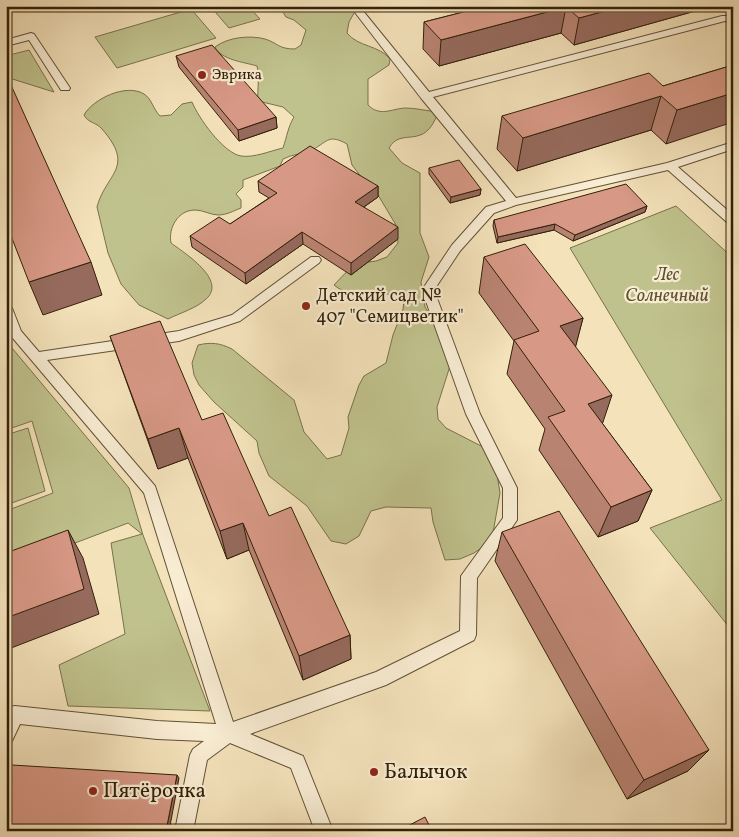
<svg xmlns="http://www.w3.org/2000/svg" width="739" height="837" viewBox="0 0 739 837" font-family="Vollkorn,serif">
<style>
.green{fill:#c0c28d;stroke:#79724a}
.lines{fill:none;stroke-linecap:round;stroke-linejoin:round}
.lane-casing{stroke:#625135;stroke-width:2}
.lane{fill:#f8ecd3;fill-rule:evenodd}
.wall{fill:#b98372;stroke:#322108}
.shaded-wall{fill:#966a5d;stroke:#322108}
.building{fill:#d79885;stroke:#322108}
.poi-dot{fill:#8f2418;stroke:#f8ecd3;stroke-width:2}
.labels{text-anchor:middle;dominant-baseline:central;stroke-width:4.5;stroke-linejoin:round;paint-order:stroke}
.far-poi-label{font-size:15px;fill:#322108;stroke:#f8ecd3;text-anchor:start}
.park-label{font-size:18px;font-style:italic;fill:#5d5130;stroke:#f8ecd3}
.poi-label{font-size:18px;fill:#322108;stroke:#f8ecd3;text-anchor:start}
.near-poi-label{font-size:21px;fill:#322108;stroke:#f8ecd3;text-anchor:start}
</style>
<rect width="100%" height="100%" fill="#f4e2bb"/>
<filter id="stains"><feTurbulence type="fractalNoise" baseFrequency=".004" numOctaves="4"/><feColorMatrix values="0 0 0 0 .2 0 0 0 0 .09 0 0 0 0 .02 0 0 0 .5 -.17"/></filter>
<radialGradient id="worn" r=".72"><stop offset=".6" stop-color="#630" stop-opacity="0"/><stop offset="1" stop-color="#630" stop-opacity=".3"/></radialGradient>
<g class="green">
<polygon points="210,6 248,6 260,19 229,28"/>
<path d="M279,6H358L349,22L347,33C358,47 379,45 390,59L389,65L368,79V105C380,117 391,109 405,108C416,108 427,111 438,112C425,152 401,126 389,148L402,163L420,173V233L429,257L421,282L425,307L449,344L450,366L437,407L438,419L446,428L483,447L496,468L500,493L493,533L487,544L474,553L460,559L445,560L433,522L431,508L386,507L371,511L359,536L346,544L331,541L307,506L269,476L259,453L257,441L214,402L199,385L194,375L192,363L198,345C211,342 220,343 232,349L294,400L304,432L327,459L341,455L349,428L348,417L359,385L364,376L386,363L393,335L403,309L404,300C382,285 355,303 334,285L354,264L376,261L387,257L398,243L396,225L375,190L362,178L352,165L347,144C329,134 328,141 314,149C305,154 292,154 283,159L280,166L243,180V187L236,194L241,200V208C233,211 227,215 218,215C211,215 203,210 195,210C178,210 168,228 171,243C183,252 228,280 206,299C197,308 180,313 168,319L139,305L121,284L108,253L97,207C106,173 136,168 102,129C96,122 88,123 84,115C93,99 126,83 144,94C152,99 153,109 160,116L171,115L182,104L192,102C198,117 223,153 241,156C254,158 270,151 283,148C287,136 288,127 294,117L283,107L258,101C257,88 260,78 257,66C244,62 221,60 215,47C228,37 250,35 265,39C278,43 278,49 295,49L301,45L306,30L294,20L286,17Z"/>
<polygon points="191,9 216,38 117,68 95,37"/>
<polygon points="29,50 54,92 6,77 6,56"/>
<polygon points="676,206 733,258 733,632 650,528 722,500 570,248"/>
<polygon points="12,348 129,488 143,535 210,711 68,706 59,665 125,634 111,543 142,534 128,523 6,569 6,511 53,493 32,421 6,430 6,350"/>
<polygon points="28,428 45,491 6,505 6,435"/>
</g>
<g class="lines">
<defs>
<g id="lane">
<polygon points="350,6 359,6 429,92 722,16 733,16 733,22 725,21 433,97 516,198 667,163 733,142 733,149 678,167 733,215 733,225 729,224 668,170 516,205 494,213 460,251 434,290 480,414 517,488 517,520 477,578 476,635 474,640 386,685 250,734 303,756 333,831 315,831 291,768 230,743 207,760 193,831 175,831 190,755 193,749 204,741 157,739 20,724 12,741 6,744 6,707 15,706 157,721 216,724 144,493 11,336 6,324 6,304 12,308 21,331 39,352 179,331 232,315 311,257 319,257 321,260 319,263 240,321 179,341 47,360 155,486 233,722 376,672 460,631 461,576 503,518 503,488 466,414 422,290 452,245 486,207 506,201 421,98"/>
<polygon points="31,33 34,34 70,88 69,90 61,90 29,40 6,46 6,40"/>
</g>
</defs>
<use href="#lane" class="lane-casing"/>
<use href="#lane" class="lane"/>
</g>
<g class="wall">
<polygon points="487,6 713,6 574,45 561,33 439,66 423,49 424,22"/>
<polygon points="176,56 276,117 277,128 239,141 179,67"/>
<polygon points="733,65 666,144 651,130 517,171 497,149 502,116 663,86"/>
<polygon points="429,168 481,189 480,195 450,203 429,174"/>
<polygon points="258,181 378,186 378,197 364,207 398,239 351,275 303,244 246,284 192,247 190,236 230,224 269,198 259,192"/>
<polygon points="647,206 645,212 573,241 554,230 497,243 493,226 494,220"/>
<polygon points="484,257 583,318 575,347 602,423 652,490 638,521 598,537 539,450 545,429 507,374 514,341 479,293"/>
<polygon points="110,336 202,420 350,635 351,659 303,680 249,550 227,559 188,458 158,469"/>
<polygon points="502,532 709,750 688,771 627,799 495,561"/>
</g>
<g class="shaded-wall">
<polygon points="624,6 713,6 574,45 579,18"/>
<polygon points="566,7 561,33 439,66 441,40"/>
<polygon points="733,93 733,122 666,144 677,110"/>
<polygon points="661,96 651,130 517,171 523,138"/>
<polygon points="276,117 277,128 239,141 238,130"/>
<polygon points="378,186 378,197 355,213 355,202"/>
<polygon points="481,189 480,195 450,203 451,197"/>
<polygon points="647,206 645,212 573,241 575,235"/>
<polygon points="555,224 554,230 497,243 498,237"/>
<polygon points="398,227 398,239 351,275 351,263"/>
<polygon points="302,232 303,244 246,284 245,273"/>
<polygon points="91,262 102,295 43,315 29,282"/>
<polygon points="583,318 574,353 560,326"/>
<polygon points="612,395 601,428 588,404"/>
<polygon points="179,428 188,458 158,469 148,439"/>
<polygon points="652,490 638,521 598,537 611,507"/>
<polygon points="243,523 249,550 227,559 220,531"/>
<polygon points="68,530 83,558 99,614 6,650 6,618"/>
<polygon points="350,635 351,659 303,680 299,656"/>
<polygon points="709,750 688,771 627,799 644,780"/>
<polygon points="177,775 179,778 169,831 166,831"/>
</g>
<g class="building">
<polygon points="487,6 624,6 579,18 566,7 441,40 424,22"/>
<polygon points="212,45 276,117 238,130 176,56"/>
<polygon points="733,65 733,93 677,110 661,96 523,138 502,116 649,73 663,86"/>
<polygon points="6,74 91,262 29,282 6,223"/>
<polygon points="310,146 378,186 355,202 398,227 351,263 302,232 245,273 190,236 219,217 230,224 277,193 258,181"/>
<polygon points="459,160 481,189 451,197 429,168"/>
<polygon points="626,184 647,206 575,235 555,224 498,237 494,220"/>
<polygon points="525,244 583,318 560,326 612,395 588,404 652,490 611,507 548,417 565,411 514,340 539,331 484,257"/>
<polygon points="160,321 202,420 223,413 269,516 291,507 350,635 299,656 243,523 220,531 179,428 148,439 110,336"/>
<polygon points="559,511 709,750 644,780 502,532"/>
<polygon points="68,530 84,589 6,618 6,553"/>
<polygon points="12,765 177,775 166,831 6,831 6,787"/>
<polygon points="425,817 432,831 403,831 402,829"/>
</g>
<g class="poi-dot">
<circle cx="202" cy="75" r="5"/>
<circle cx="306" cy="306" r="5"/>
<circle cx="374" cy="772" r="5"/>
<circle cx="93" cy="791" r="5"/>
</g>
<g class="labels">
<g class="far-poi-label">
<text x="212" y="75">Эврика</text>
</g>
<g class="park-label">
<text x="667" y="275">Лес<tspan x="667" dy="21">Солнечный</tspan></text>
</g>
<g class="poi-label">
<text x="316" y="296">Детский сад №<tspan x="316" dy="21">407 "Семицветик"</tspan></text>
</g>
<g class="near-poi-label">
<text x="384" y="772">Балычок</text>
<text x="103" y="791">Пятёрочка</text>
</g>
</g>
<rect width="739" height="837" fill="none" stroke="#f4e2bb" stroke-width="25"/>
<rect x="8" y="8" width="724" height="822" fill="none" stroke="#322108" stroke-width="2.5"/>
<rect x="12" y="12" width="714" height="812" fill="none" stroke="#322108"/>
<rect width="100%" height="100%" filter="url(#stains)"/>
<rect width="100%" height="100%" fill="url(#worn)"/>
</svg>
